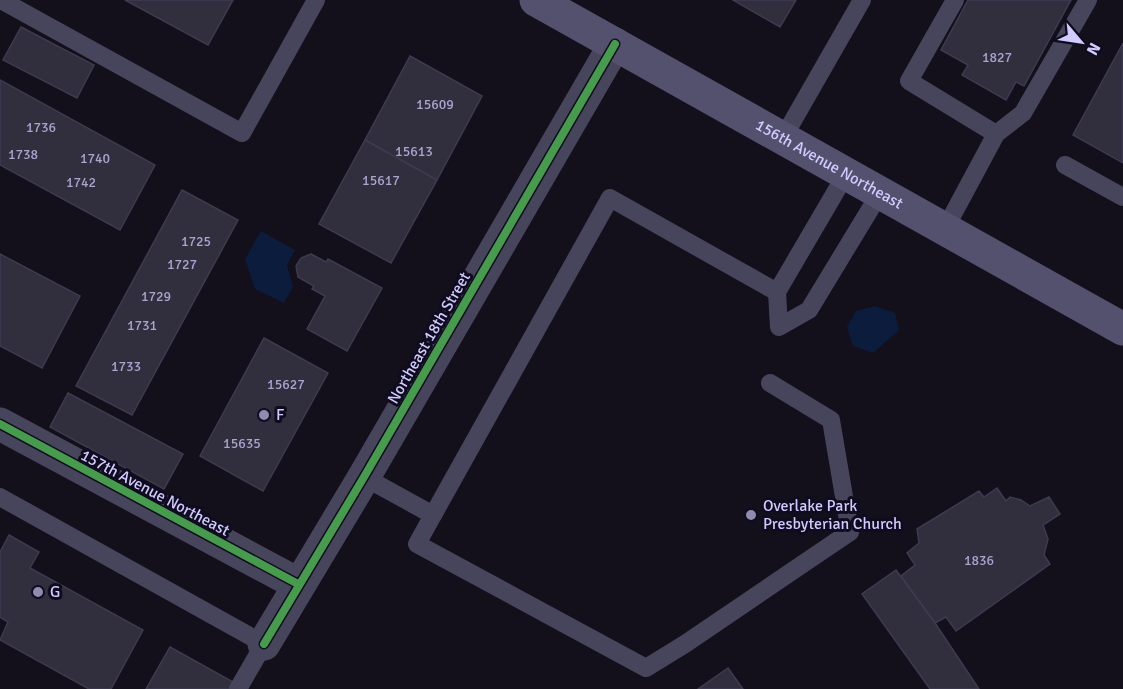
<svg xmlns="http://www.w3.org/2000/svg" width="1123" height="689" viewBox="0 0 1123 689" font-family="Signika,sans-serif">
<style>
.water{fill:#0b1c3d}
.building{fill:#312e3e;stroke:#3e3a50;stroke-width:1.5}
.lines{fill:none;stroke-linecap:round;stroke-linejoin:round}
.service{stroke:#47455c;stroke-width:18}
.minor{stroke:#47455c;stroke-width:33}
.secondary{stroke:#54516f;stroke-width:33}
.cycleway-casing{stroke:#100c1f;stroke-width:11}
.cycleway{stroke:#469c4c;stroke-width:8}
.poi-dot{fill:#8f8aaf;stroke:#100c1f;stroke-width:2}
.labels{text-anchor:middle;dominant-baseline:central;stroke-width:6;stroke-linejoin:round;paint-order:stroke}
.number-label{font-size:14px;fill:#aaa4cf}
.street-label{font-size:16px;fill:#d2cbff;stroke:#100c1f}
.poi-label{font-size:16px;fill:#d2cbff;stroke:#100c1f;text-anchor:start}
</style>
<rect width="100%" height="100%" fill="#13101b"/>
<g class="water">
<polygon points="261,231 295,250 287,265 293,287 284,303 255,289 245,259"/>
<polygon points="875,306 895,313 899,330 873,353 853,346 847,327 856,311"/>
</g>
<g class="building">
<polygon points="125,0 233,0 208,45"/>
<polygon points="733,0 796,0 780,27"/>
<polygon points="968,0 1071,0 1024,86 1016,82 1006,100 962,75 968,65 941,50"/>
<polygon points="21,27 94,65 77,98 3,60"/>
<polygon points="1123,43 1123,163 1073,135"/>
<polygon points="410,56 482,96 437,180 365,140"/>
<polygon points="0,80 155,165 120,230 0,165"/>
<polygon points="365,140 437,180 391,263 319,224"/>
<polygon points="182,190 238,220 132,415 76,386"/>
<polygon points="0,254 80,296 42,368 0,346"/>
<polygon points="311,254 326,262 328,259 382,288 347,351 307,329 325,296 312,289 314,286 298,277 296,266 301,258"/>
<polygon points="264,338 328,373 263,491 200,456"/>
<polygon points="68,393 183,454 164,489 50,427"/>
<polygon points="997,488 1006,501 1010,497 1021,500 1030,506 1049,497 1060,514 1043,525 1048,539 1044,555 1050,564 956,631 946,617 935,623 901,576 915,565 907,553 919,543 917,529 979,491 984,497"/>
<polygon points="9,535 39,552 30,568 143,630 111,689 89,689 0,640 8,622 0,617 0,552"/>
<polygon points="896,570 935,623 979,689 930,689 862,594"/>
<polygon points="170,647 233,682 229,689 146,689"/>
<polygon points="728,668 743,689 698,689"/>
</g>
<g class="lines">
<g class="service">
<polyline points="1,0 242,133 316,0"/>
<polyline points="955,0 909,81 996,134"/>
<polyline points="783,138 862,0"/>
<polyline points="1065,165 1123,197"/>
<polyline points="945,229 996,134 1023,113 1088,0"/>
<polyline points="777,292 779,327 809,310 880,193"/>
<polyline points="364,477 433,515 417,544 646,668 685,644 850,532 831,420 770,383"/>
<polyline points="0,497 264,644 238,689"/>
<polyline points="433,515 610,198 777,292 846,174"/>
</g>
<g class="minor">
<polyline points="0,424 298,584"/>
<polyline points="264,644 364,477 615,44"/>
</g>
<path class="secondary" id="s1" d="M536,0L1123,329"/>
<defs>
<g id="cycleway">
<polyline points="0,424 298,584"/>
<polyline points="264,644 364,477 615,44"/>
</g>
</defs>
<use href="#cycleway" class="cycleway-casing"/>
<use href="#cycleway" class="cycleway"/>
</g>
<g class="poi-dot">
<circle cx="264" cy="415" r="6"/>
<circle cx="751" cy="515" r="6"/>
<circle cx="38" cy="592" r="6"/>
</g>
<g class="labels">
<g class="number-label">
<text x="997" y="57">1827</text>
<text x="435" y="104">15609</text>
<text x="41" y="127">1736</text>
<text x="414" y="151">15613</text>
<text x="23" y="154">1738</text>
<text x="95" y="158">1740</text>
<text x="381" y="180">15617</text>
<text x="81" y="182">1742</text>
<text x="196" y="241">1725</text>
<text x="182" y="264">1727</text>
<text x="156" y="296">1729</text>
<text x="142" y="325">1731</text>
<text x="126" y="366">1733</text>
<text x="286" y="384">15627</text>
<text x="242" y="443">15635</text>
<text x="979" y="560">1836</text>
</g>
<g class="street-label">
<text stroke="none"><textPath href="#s1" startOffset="336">156th Avenue Northeast</textPath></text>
<text transform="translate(429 338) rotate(-60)">Northeast 18th Street</text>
<text transform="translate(155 493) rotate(28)">157th Avenue Northeast</text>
</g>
<g class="poi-label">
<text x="276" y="415">F</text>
<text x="763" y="506">Overlake Park<tspan x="763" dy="18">Presbyterian Church</tspan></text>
<text x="50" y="592">G</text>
</g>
</g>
<g transform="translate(1081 42) rotate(119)" stroke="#100c1f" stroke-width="4.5" paint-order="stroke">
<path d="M0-4.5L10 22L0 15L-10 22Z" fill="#d2cbff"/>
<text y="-9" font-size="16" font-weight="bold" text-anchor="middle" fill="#d2cbff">N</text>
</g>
</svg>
